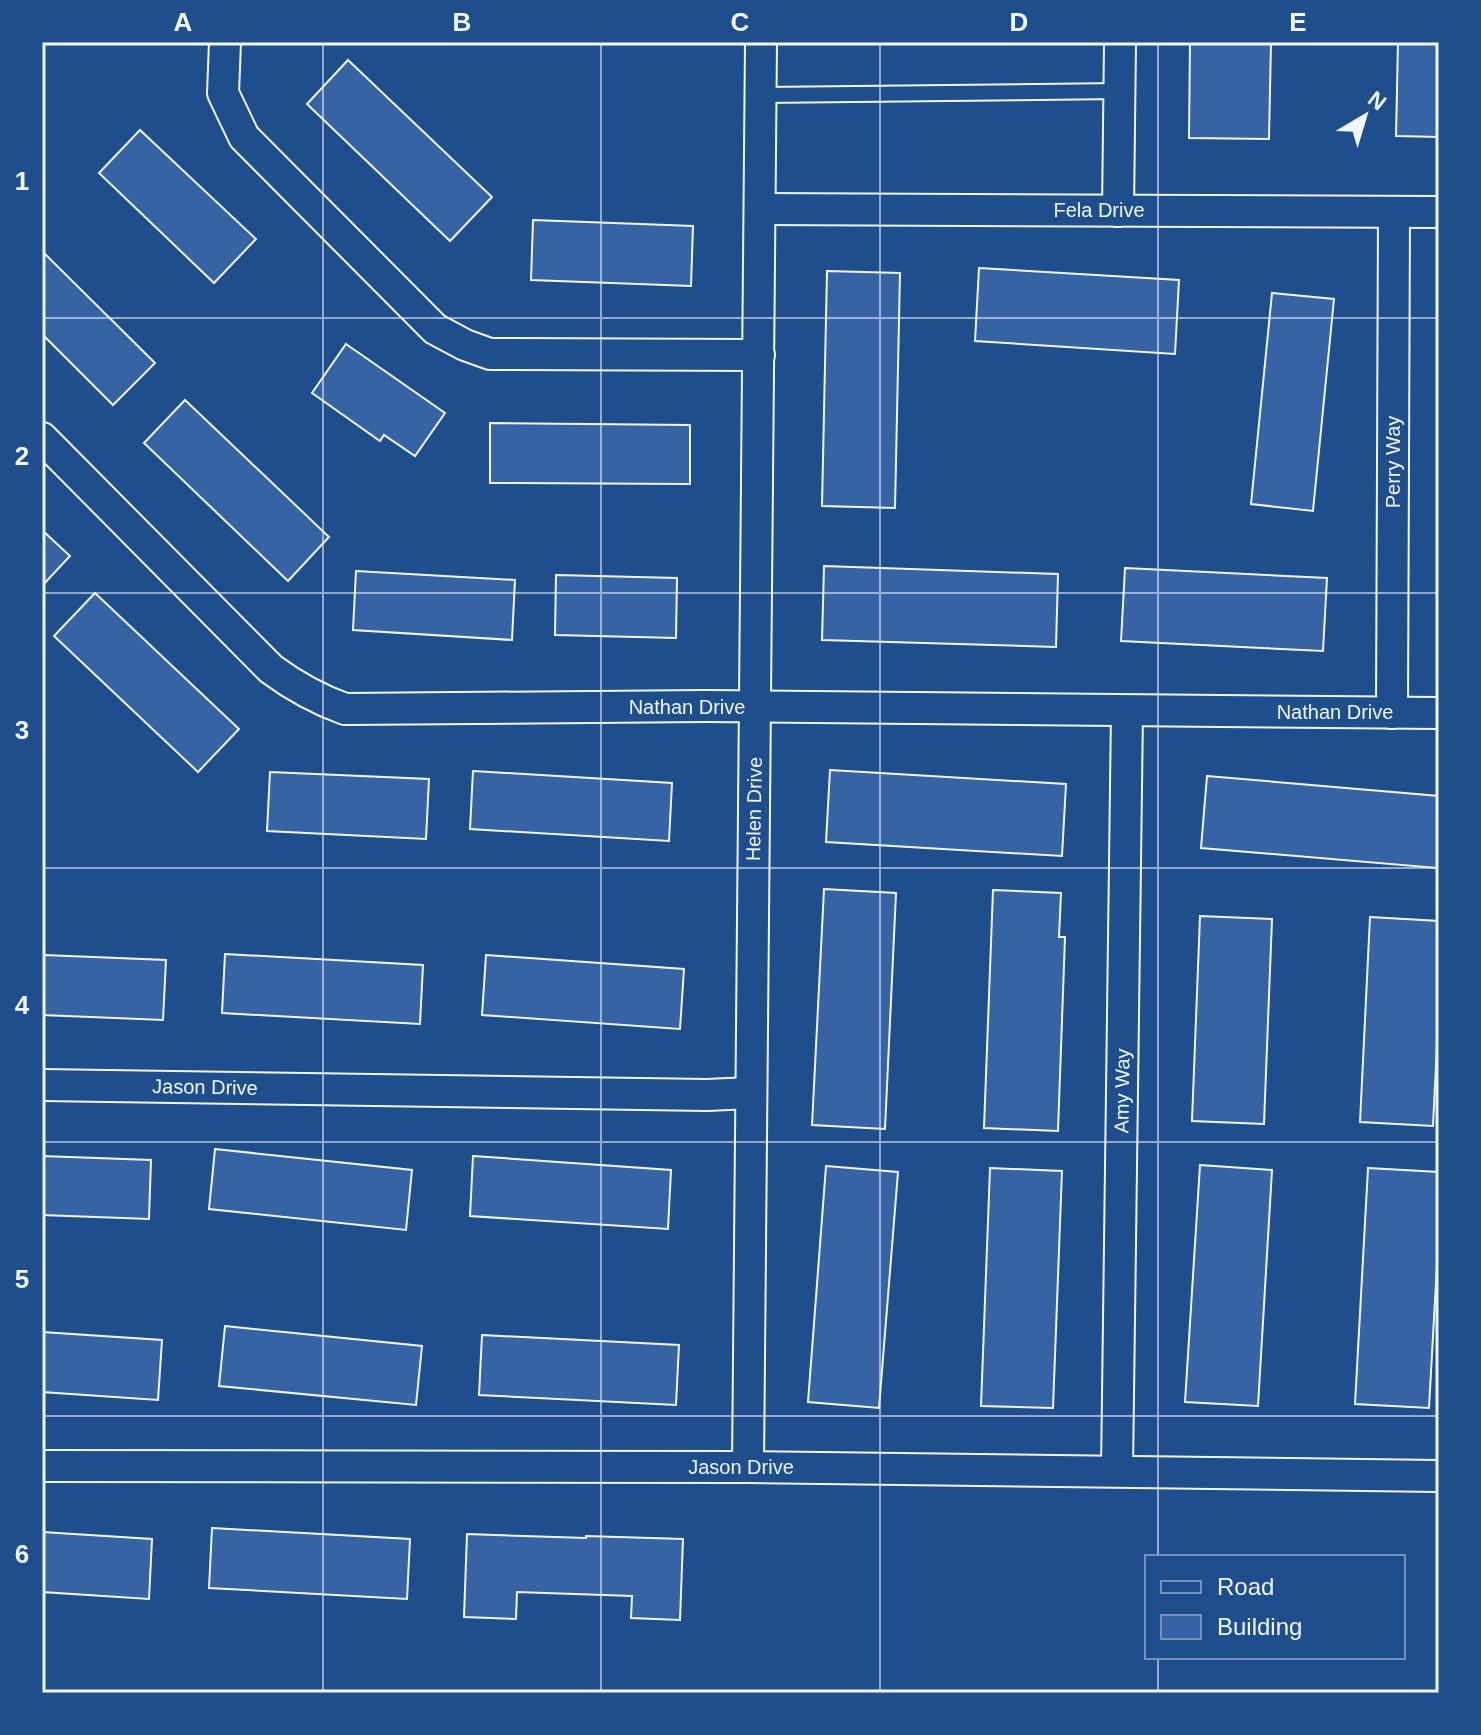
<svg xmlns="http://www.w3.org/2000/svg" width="1481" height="1735" viewBox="0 0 1481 1735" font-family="Arial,sans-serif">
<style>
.building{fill:#3563a3;stroke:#f2f6ff;stroke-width:2}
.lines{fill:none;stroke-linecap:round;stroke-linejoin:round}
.service-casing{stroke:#f2f6ff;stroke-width:18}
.minor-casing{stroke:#f2f6ff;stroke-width:34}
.service{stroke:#1f4e8c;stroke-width:14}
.minor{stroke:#1f4e8c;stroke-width:30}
.grid{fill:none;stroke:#f2f6ff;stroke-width:2;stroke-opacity:0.55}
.labels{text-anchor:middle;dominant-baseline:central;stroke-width:6;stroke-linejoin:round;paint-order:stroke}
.street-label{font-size:20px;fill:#f2f6ff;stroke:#1f4e8c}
.neatline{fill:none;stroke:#f2f6ff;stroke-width:3}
.grid-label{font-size:26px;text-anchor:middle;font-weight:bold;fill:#f2f6ff}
</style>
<rect width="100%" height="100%" fill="#1f4e8c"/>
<g class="building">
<polygon points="1190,42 1271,42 1269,139 1189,138"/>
<polygon points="1398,42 1439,42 1439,137 1396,136"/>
<polygon points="348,60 492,197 450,241 307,104"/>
<polygon points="140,130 256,239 214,283 99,173"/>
<polygon points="533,220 693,226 691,286 531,280"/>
<polygon points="42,251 155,363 113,405 42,334"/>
<polygon points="979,268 1179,280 1175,354 975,341"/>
<polygon points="827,271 900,273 895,508 822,506"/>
<polygon points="1272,293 1334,299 1313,511 1251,504"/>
<polygon points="346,344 445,413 415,456 384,435 380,441 312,393"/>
<polygon points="185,400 329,537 288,581 144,443"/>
<polygon points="490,423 690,425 690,484 490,483"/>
<polygon points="42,530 70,556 42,586"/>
<polygon points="824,566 1058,574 1056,647 822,640"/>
<polygon points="1125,568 1327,578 1323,651 1121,641"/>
<polygon points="356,571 515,580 512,640 353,630"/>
<polygon points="556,575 677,578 676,638 555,635"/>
<polygon points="95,593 239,729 198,772 54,636"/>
<polygon points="830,770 1066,784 1062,856 826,842"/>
<polygon points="473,771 672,783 669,841 470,829"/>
<polygon points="270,772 429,779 426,839 267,831"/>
<polygon points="1207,776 1439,796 1437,868 1201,848"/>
<polygon points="824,889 896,893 885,1129 812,1125"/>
<polygon points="993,890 1061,893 1059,937 1065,937 1058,1131 984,1128"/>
<polygon points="1200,916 1272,919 1264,1124 1192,1121"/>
<polygon points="1370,917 1439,921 1439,1006 1433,1126 1360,1122"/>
<polygon points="225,954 423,965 420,1024 222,1013"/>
<polygon points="44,955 166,960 163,1020 42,1015"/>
<polygon points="486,955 684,969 680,1029 482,1015"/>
<polygon points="215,1149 412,1170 406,1230 209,1209"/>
<polygon points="42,1156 151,1160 149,1219 42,1215"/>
<polygon points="473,1156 671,1170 668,1229 470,1216"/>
<polygon points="1200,1165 1272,1170 1258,1406 1185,1402"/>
<polygon points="826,1166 898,1172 879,1408 808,1402"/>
<polygon points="990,1168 1062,1171 1053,1408 981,1406"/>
<polygon points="1368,1168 1439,1172 1439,1229 1429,1408 1355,1404"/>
<polygon points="225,1326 422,1346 416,1405 219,1386"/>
<polygon points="42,1332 162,1340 158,1400 42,1392"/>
<polygon points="482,1335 679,1345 676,1405 479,1395"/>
<polygon points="212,1528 410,1539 407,1599 209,1588"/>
<polygon points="42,1532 152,1539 149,1599 42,1592"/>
<polygon points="467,1534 586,1538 586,1536 683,1539 680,1620 631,1618 632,1596 517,1592 516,1619 464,1617"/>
</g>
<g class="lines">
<defs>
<polyline id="service" points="761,95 1120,91"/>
<g id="minor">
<polyline points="225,42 223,93 244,137 435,329 465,345 490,354 759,355"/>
<polyline points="760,209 1439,212"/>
<polyline points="1118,211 1120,42"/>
<path d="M42,438L271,669C294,686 317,699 345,709L705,706L1439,713"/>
<polyline points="1392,713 1394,212"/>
<polyline points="42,1085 707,1095 751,1093"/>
<polyline points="42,1466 748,1467 1439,1476"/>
<polyline points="748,1467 761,42"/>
<polyline points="1117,1471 1127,711"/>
</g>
</defs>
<use href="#service" class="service-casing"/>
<use href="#minor" class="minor-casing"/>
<use href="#service" class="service"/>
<use href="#minor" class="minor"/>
</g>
<path class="grid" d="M323,42V1693M601,42V1693M880,42V1693M1158,42V1557M42,318H1439M42,593H1439M42,868H1439M42,1142H1439M42,1416H1439M1158,1657V1693"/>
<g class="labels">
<g class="street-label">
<text x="1099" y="210">Fela Drive</text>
<text transform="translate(1393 462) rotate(-90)">Perry Way</text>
<text x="687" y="707">Nathan Drive</text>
<text x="1335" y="712">Nathan Drive</text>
<text transform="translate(754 809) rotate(-89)">Helen Drive</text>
<text transform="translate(205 1087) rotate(1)">Jason Drive</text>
<text transform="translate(1122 1091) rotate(-89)">Amy Way</text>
<text x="741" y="1467">Jason Drive</text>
</g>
</g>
<rect width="1481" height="1735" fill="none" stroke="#1f4e8c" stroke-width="88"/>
<rect x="1145" y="1555" width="260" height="104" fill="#1f4e8c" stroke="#7391ba" stroke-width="2"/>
<rect x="1161" y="1581" width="40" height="12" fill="#1f4e8c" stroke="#7391ba" stroke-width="2"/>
<text x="1217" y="1595" font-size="24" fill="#f2f6ff">Road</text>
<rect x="1161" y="1615" width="40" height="24" fill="#3563a3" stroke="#7391ba" stroke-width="2"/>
<text x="1217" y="1635" font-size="24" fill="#f2f6ff">Building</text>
<g transform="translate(1365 116) rotate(38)" stroke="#1f4e8c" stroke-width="6" paint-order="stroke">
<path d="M0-6L14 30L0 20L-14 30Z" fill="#f2f6ff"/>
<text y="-12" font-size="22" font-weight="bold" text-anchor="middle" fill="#f2f6ff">N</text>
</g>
<rect x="44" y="44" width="1393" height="1647" class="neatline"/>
<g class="grid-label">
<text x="183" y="31">A</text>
<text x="462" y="31">B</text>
<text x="740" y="31">C</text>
<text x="1019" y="31">D</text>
<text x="1298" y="31">E</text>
<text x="22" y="190">1</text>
<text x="22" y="465">2</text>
<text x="22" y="739">3</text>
<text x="22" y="1014">4</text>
<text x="22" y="1288">5</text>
<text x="22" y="1563">6</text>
</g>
</svg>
